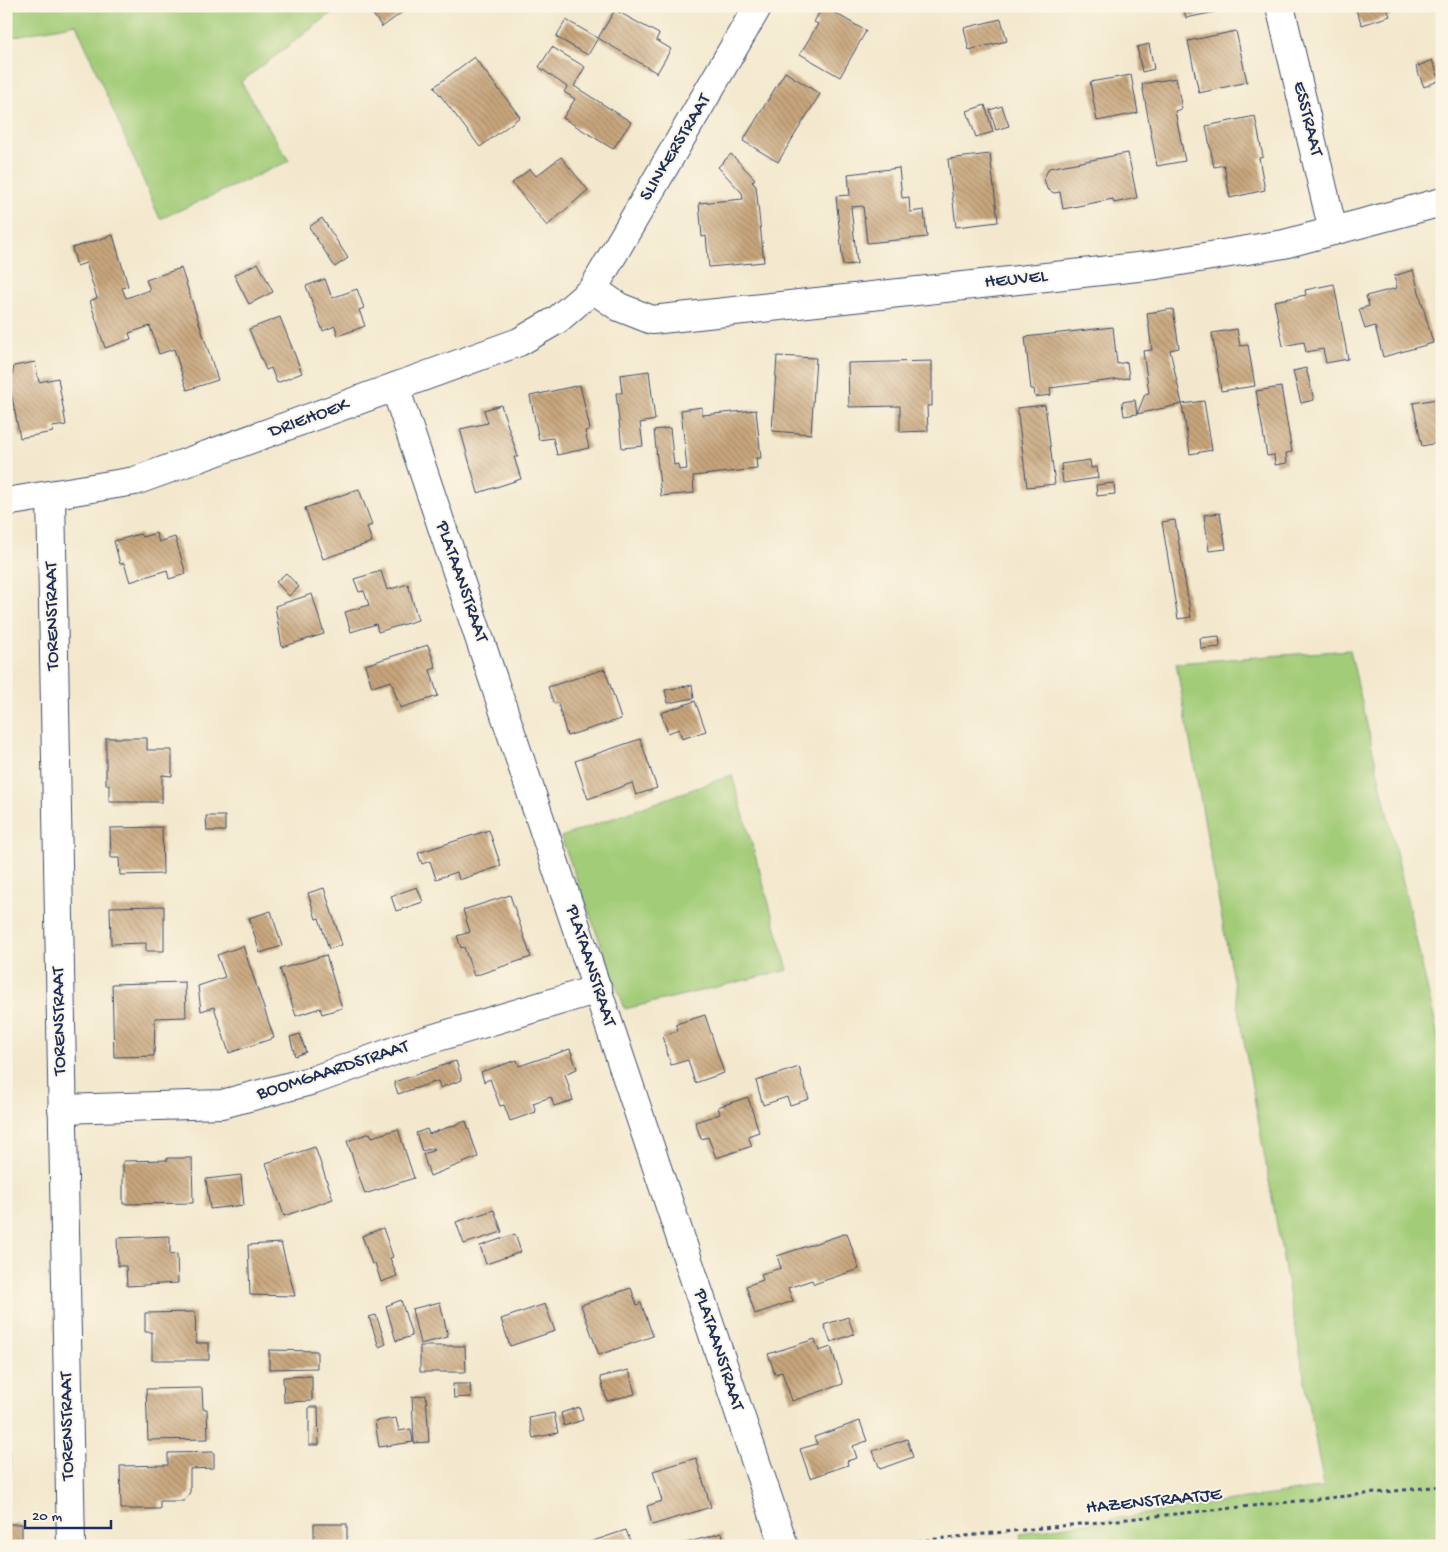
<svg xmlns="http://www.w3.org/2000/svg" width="1448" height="1552" viewBox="0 0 1448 1552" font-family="'Gochi Hand',sans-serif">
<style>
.green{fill:#a3cc78;stroke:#5f7e6b}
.building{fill:url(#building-back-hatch)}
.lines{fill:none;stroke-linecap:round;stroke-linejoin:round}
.street-casing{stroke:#3b4b6f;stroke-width:30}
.path{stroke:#3b4b6f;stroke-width:3;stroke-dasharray:4 4;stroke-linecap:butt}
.street{stroke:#fff;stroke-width:28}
.labels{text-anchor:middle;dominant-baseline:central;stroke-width:4;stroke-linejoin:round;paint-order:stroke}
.street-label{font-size:19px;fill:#1b2f5e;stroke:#fcf5e5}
</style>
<defs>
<pattern id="building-back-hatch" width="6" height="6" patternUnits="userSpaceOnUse" patternTransform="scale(1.25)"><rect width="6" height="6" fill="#c8a67c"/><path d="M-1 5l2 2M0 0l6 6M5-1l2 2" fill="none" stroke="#a28869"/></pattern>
</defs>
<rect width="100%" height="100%" fill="#fcf5e5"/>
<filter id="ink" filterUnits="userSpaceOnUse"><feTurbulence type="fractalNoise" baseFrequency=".02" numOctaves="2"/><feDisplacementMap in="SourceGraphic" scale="10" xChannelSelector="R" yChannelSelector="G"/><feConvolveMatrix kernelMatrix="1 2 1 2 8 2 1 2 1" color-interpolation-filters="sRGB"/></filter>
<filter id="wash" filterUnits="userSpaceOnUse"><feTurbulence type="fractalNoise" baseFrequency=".0096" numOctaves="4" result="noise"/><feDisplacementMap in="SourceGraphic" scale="20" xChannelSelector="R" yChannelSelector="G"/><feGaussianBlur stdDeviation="1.12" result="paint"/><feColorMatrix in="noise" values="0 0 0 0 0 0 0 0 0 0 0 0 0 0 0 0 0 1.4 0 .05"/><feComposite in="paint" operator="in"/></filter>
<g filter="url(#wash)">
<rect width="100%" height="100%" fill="#f3e8cd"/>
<g class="green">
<polygon points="6,6 341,6 241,82 289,161 160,219 76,24 6,38"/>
<polygon points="1350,650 1442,1053 1442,1546 1022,1546 1020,1533 1324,1487 1176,663"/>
<polygon points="732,775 788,970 625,1009 561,837"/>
</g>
<g id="blocks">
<g class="building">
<polygon points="367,6 411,6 382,27"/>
<polygon points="823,6 866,31 840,77 800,54 818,24 814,22"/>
<polygon points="1183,6 1214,6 1215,12 1186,18"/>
<polygon points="1358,6 1386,6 1390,16 1362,25 1355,8"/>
<polygon points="615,10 659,34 656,40 671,49 657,73 598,38 588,55 556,37 566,20 598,38"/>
<polygon points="1001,19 1007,41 969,50 964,28"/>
<polygon points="1236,31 1247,82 1199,93 1188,41"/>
<polygon points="1149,44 1154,69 1142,72 1137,47"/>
<polygon points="552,47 585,67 574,86 631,122 613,149 563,118 575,99 564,92 567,87 539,67"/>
<polygon points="474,57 520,117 480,147 434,87"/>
<polygon points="1432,60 1440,80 1424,87 1416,67"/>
<polygon points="785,72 820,94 778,162 743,141"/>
<polygon points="1131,75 1138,113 1097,121 1090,82"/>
<polygon points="1176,78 1182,109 1175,111 1185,161 1157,166 1142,84"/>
<polygon points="985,105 993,132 976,137 967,111"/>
<polygon points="1002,106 1009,126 996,130 990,110"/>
<polygon points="1255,116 1263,157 1259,158 1265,190 1230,198 1224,165 1214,167 1206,126"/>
<polygon points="1128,153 1137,198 1114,203 1113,199 1063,209 1060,192 1054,193 1047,189 1044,178 1049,168"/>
<polygon points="731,154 755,179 752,182 756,186 764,262 709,267 706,236 702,237 699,203 743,199 742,193 718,167"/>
<polygon points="990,154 998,222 956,227 948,159"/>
<polygon points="561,157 588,190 547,226 512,183 530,169 536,176"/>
<polygon points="899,168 902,198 909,197 910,212 924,210 927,237 867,243 863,206 851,207 857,264 843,265 836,196 850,195 848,174"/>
<polygon points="322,218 348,258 335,267 309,227"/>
<polygon points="113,235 128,286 122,288 126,298 150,290 146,280 181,268 218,380 187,390 174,349 159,354 150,326 129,333 131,339 105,348 90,301 97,298 86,263 77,266 72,248"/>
<polygon points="258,263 273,292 249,304 234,275"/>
<polygon points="1413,270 1433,343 1383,357 1375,326 1365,329 1359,309 1369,306 1366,296 1397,288 1394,276"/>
<polygon points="325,279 332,298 357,289 364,308 359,310 365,326 338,336 335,326 323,331 306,286"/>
<polygon points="1334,284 1348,359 1326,363 1323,349 1306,352 1304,342 1283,346 1274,301 1306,295 1305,290"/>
<polygon points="1173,309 1179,348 1170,350 1182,404 1204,401 1212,450 1190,454 1182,404 1137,414 1145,394 1149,393 1143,351 1152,350 1147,313"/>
<polygon points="280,317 302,373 277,383 271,368 266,370 249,329"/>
<polygon points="1113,327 1117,364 1127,362 1129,378 1050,388 1051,395 1035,397 1034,389 1031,389 1025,337"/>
<polygon points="1237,329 1240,346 1248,345 1255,386 1221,391 1212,333"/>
<polygon points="777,356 816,358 811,434 772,431"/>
<polygon points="932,361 932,406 927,406 928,431 900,432 900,406 849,407 848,363"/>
<polygon points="35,362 39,382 58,378 66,425 52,427 53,432 20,438 10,387 14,366"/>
<polygon points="1306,368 1314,400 1301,403 1293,371"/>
<polygon points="649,371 655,420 640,423 643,446 622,448 616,393 622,393 620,375"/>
<polygon points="580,385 590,429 585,431 589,448 557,455 553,438 539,440 530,396"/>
<polygon points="1281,387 1292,452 1286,453 1287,463 1275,465 1274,455 1267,456 1256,391"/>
<polygon points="1437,399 1442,421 1442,442 1422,446 1413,403"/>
<polygon points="1135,400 1137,414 1124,416 1122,402"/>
<polygon points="501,405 518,457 514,457 521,479 478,493 460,429 488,423 484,410"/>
<polygon points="1045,405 1055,484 1027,487 1017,408"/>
<polygon points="702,407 702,415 756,410 761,458 756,458 757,469 693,476 694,493 661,496 654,430 670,428 674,465 678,464 679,470 687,469 681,410"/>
<polygon points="1090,460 1091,468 1097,467 1098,478 1063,483 1061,464"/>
<polygon points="1114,483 1115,494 1097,496 1096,485"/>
<polygon points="359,489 372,525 367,527 372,542 323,559 305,508"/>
<polygon points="1220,513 1226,549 1209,551 1204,515"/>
<polygon points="1175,520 1191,617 1178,619 1162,522"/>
<polygon points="156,533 159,542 175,537 186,574 169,579 167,570 130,582 124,563 120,564 114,541 140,534 142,537"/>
<polygon points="381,571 387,590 408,584 418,620 378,632 376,624 351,632 345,612 369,605 364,591 359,592 354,579"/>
<polygon points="286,573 299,587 289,596 276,582"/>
<polygon points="312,594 324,634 282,647 275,606"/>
<polygon points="1219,636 1220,647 1201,649 1200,638"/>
<polygon points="428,645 436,668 430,670 438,696 400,708 391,681 372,687 365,665"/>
<polygon points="605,669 621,719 567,736 558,703 554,704 548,687"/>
<polygon points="692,685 694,698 668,703 665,690"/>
<polygon points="695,701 706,731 682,739 679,729 668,733 661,713"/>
<polygon points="106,738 147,738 147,750 172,750 172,776 162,775 162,802 109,802 109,785 106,785"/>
<polygon points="640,739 657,788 636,795 632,783 588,799 575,761"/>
<polygon points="206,816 225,816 225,831 207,831"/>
<polygon points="162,827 163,874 120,875 119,858 111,858 110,828"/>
<polygon points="489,830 501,866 459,880 457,872 436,879 430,861 422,864 418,853"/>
<polygon points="417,887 423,902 396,911 391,896"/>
<polygon points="324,888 342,945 329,949 319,918 316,919 308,893"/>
<polygon points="510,895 531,957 474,976 464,947 461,948 457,936 470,932 463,910"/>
<polygon points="164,906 164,951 146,951 146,943 111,944 110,907"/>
<polygon points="271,911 282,946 260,953 249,918"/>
<polygon points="243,946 274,1038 229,1053 214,1007 201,1011 198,986 225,977 217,955"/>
<polygon points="326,955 342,1008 322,1014 320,1008 296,1016 280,969"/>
<polygon points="185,982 186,1017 155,1018 154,1056 114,1057 112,984"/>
<polygon points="705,1015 724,1073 695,1083 688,1060 671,1065 662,1036 678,1031 676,1024"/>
<polygon points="300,1034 306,1052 295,1056 290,1037"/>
<polygon points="570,1049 577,1069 565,1074 573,1100 554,1106 551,1097 533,1103 536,1112 510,1121 504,1105 500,1106 490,1079 484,1082 481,1072 517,1060 519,1066"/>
<polygon points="456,1061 462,1080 440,1088 438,1081 398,1094 394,1082"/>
<polygon points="799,1067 809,1099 790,1105 787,1097 763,1105 756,1081"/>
<polygon points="748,1097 759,1132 748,1136 752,1146 716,1158 708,1137 701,1139 695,1122 720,1114 718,1107"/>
<polygon points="466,1121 478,1157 430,1176 423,1154 435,1150 434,1148 422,1151 416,1133 427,1129 429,1134"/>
<polygon points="398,1129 414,1178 365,1194 347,1141 370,1133 372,1137"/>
<polygon points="315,1147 333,1199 284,1216 266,1163"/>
<polygon points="167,1158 192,1158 193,1203 123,1204 123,1161 168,1160"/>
<polygon points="241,1175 244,1205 210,1209 206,1179"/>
<polygon points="494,1210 502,1232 464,1244 456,1222"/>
<polygon points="383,1228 393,1257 390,1258 397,1276 381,1282 375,1263 372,1264 362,1236"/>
<polygon points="847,1233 859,1269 814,1284 812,1280 788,1288 793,1301 755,1314 746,1286 763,1280 761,1274 781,1268 777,1256"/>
<polygon points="515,1234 521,1252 486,1264 480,1246"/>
<polygon points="170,1236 170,1255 177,1254 178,1283 127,1286 126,1266 118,1266 117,1238"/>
<polygon points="281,1243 295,1296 250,1295 248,1245"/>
<polygon points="631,1288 637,1305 641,1303 653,1336 599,1355 581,1305"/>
<polygon points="401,1300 412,1336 396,1341 386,1306"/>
<polygon points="440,1302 448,1337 420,1344 412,1309"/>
<polygon points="545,1304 555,1331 510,1346 501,1319"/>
<polygon points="195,1312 196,1343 209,1343 209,1360 152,1360 152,1332 145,1332 145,1313"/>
<polygon points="376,1315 386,1344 379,1347 369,1317"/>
<polygon points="848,1317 854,1334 831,1342 824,1325"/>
<polygon points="815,1339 819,1351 831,1347 843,1384 792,1401 782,1372 775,1374 768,1354"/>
<polygon points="420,1346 465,1346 466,1372 420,1372"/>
<polygon points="269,1350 317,1351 317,1368 269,1369"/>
<polygon points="629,1370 635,1394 607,1401 600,1377"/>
<polygon points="312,1376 312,1401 284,1402 283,1377"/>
<polygon points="453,1384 470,1384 471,1397 454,1398"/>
<polygon points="202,1388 203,1409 207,1409 208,1439 148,1440 146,1389"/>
<polygon points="426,1395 429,1442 414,1443 412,1397"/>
<polygon points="309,1407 318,1407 319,1445 309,1445"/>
<polygon points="579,1407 583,1420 564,1426 561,1413"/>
<polygon points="554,1413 558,1433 533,1438 529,1418"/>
<polygon points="396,1418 399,1431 411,1429 413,1442 379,1447 375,1421"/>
<polygon points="860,1421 867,1441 853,1446 857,1458 847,1461 848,1465 810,1478 800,1449 817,1444 814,1437"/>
<polygon points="907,1439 913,1457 880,1469 873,1451"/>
<polygon points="6,1451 10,1451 10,1471 6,1470"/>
<polygon points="214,1452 214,1468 190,1469 190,1492 184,1501 160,1501 160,1509 121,1509 120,1466 168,1465 168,1453"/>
<polygon points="696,1458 711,1507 652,1525 647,1506 662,1501 653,1471"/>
<rect x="6" y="1524" width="16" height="22"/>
<rect x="314" y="1524" width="33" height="22"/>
<polygon points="626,1530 632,1546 581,1546 581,1545"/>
<polygon points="722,1533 725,1546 678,1546 678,1545"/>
</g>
</g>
</g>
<g filter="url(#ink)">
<use href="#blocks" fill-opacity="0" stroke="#3b4b6f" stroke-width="1"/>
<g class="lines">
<defs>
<g id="street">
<polyline points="1280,6 1333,231"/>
<polyline points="593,289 619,307 652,320 1156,265 1284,244 1442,202"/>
<polyline points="395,387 784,1546"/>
<polyline points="51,496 71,1546"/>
<polyline points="6,502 135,481 519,342 557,320 593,289 758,6"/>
<polyline points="62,1109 222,1104 314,1080 408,1046 598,989"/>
</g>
</defs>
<use href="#street" class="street-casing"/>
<polyline class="path" points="870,1546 1442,1486"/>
<use href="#street" class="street"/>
</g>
</g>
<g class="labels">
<g class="street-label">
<text transform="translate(1307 119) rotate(76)">ESSTRAAT</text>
<text transform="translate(676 148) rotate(-59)">SLINKERSTRAAT</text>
<text transform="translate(1016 280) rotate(-6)">HEUVEL</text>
<text transform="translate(309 419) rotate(-20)">DRIEHOEK</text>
<text transform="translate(461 582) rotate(71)">PLATAANSTRAAT</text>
<text transform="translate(53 616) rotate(-91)">TORENSTRAAT</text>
<text transform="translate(590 966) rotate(72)">PLATAANSTRAAT</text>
<text transform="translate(60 1021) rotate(-91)">TORENSTRAAT</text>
<text transform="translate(333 1071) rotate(-18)">BOOMGAARDSTRAAT</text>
<text transform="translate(718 1350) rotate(72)">PLATAANSTRAAT</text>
<text transform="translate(68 1426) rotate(-91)">TORENSTRAAT</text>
<text transform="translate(1154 1502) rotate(-6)">HAZENSTRAATJE</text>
</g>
</g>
<rect width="1448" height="1552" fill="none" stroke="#fcf5e5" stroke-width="25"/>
<path d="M25 1520v8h86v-8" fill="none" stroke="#1b2f5e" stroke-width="2.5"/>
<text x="32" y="1520" font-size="15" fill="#1b2f5e" stroke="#fcf5e5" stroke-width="4" paint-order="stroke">20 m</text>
</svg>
